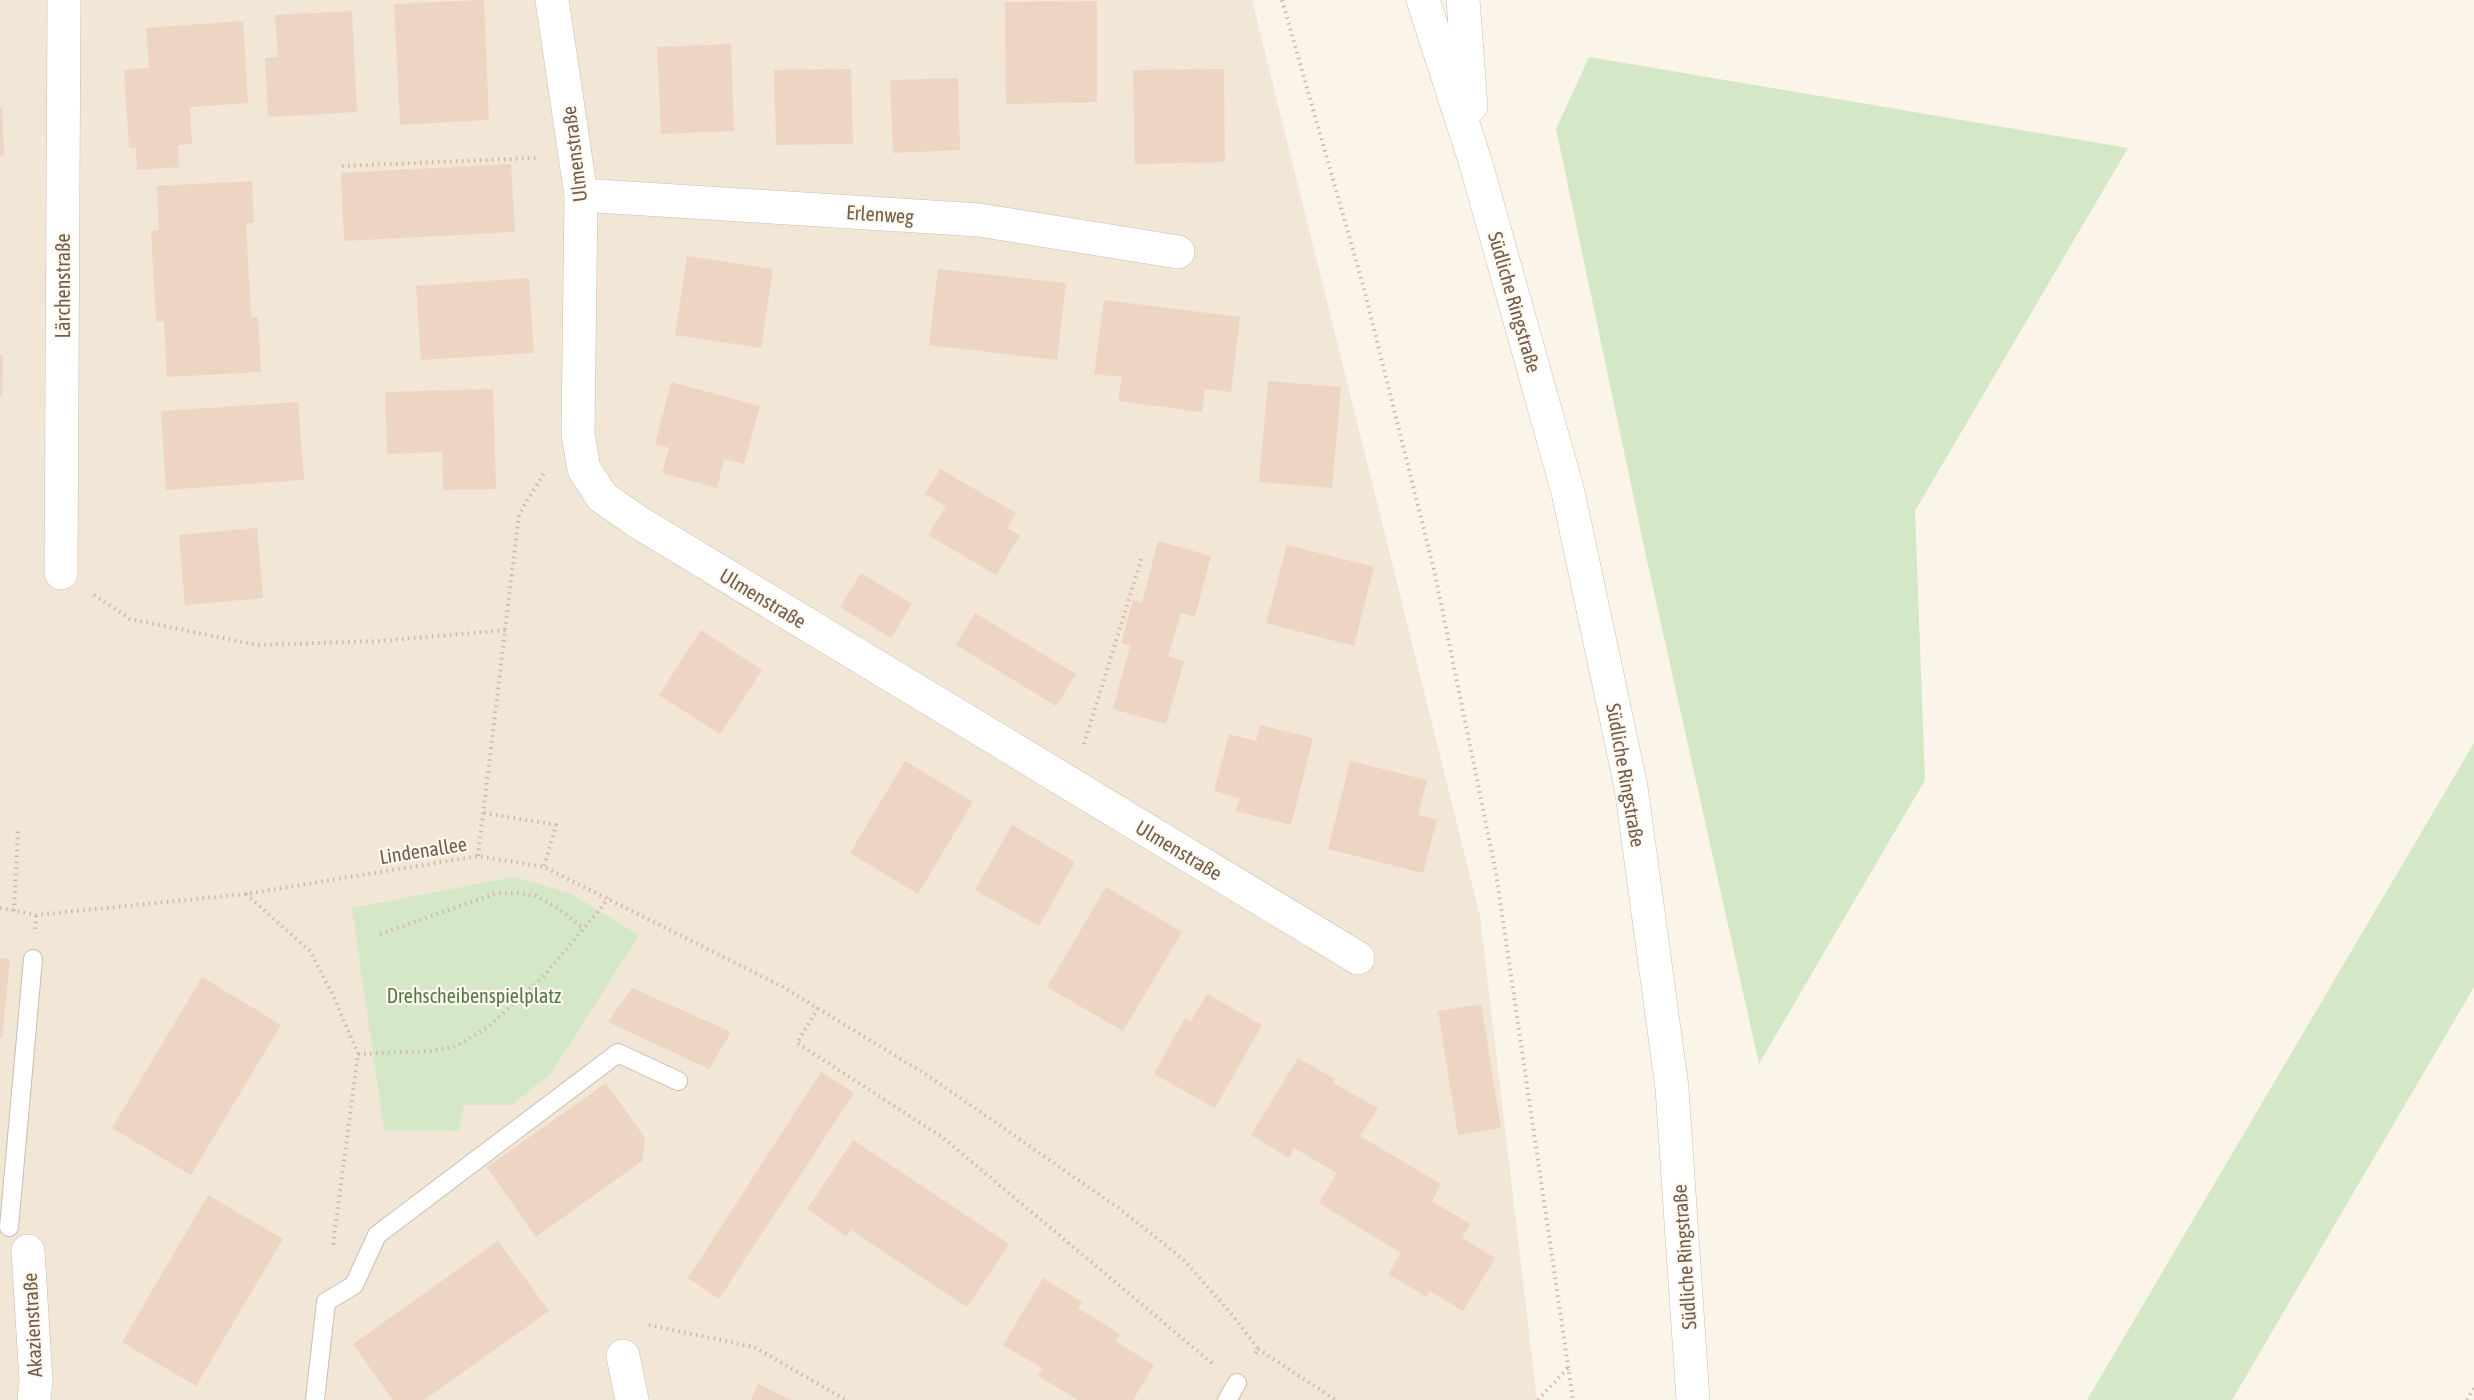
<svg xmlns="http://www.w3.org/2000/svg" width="2474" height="1400" viewBox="0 0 2474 1400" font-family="'Asap Condensed',sans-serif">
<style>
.residential{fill:#f2e6d7}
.green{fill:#d4e8c8}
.building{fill:#eed4c2}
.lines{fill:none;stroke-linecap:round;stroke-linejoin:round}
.service-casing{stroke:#ccbcaf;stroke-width:20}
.minor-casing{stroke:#ccbcaf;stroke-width:34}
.secondary-casing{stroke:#cfbdad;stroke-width:34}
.path{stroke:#d3b8a5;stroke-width:4;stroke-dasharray:1.5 4.5;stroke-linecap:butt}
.service{stroke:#fff;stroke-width:18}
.minor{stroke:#fff;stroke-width:33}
.secondary{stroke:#fff;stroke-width:33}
.labels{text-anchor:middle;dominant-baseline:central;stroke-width:4.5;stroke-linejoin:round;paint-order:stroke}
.street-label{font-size:20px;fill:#735c4e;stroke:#fef8ef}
.park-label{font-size:20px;fill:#547847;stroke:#fef8ef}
</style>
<rect width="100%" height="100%" fill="#fbf4e8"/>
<polygon class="residential" points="0,0 1252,0 1480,916 1537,1400 0,1400"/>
<g class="green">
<polygon points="1589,57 2128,148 1915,511 1925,780 1759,1064 1649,570 1556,129"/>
<polygon points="2474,743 2474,987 2232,1400 2087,1400"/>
<polygon points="514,877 570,893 639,935 552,1072 512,1105 464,1105 459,1131 384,1130 352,908"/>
</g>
<g class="building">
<polygon points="484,0 489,120 400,125 394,4"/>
<polygon points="1097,1 1097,102 1006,104 1005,2"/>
<polygon points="352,11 357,112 268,117 265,58 278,57 275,15"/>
<polygon points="243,21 248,103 190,107 192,144 178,145 179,167 137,170 136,148 129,148 124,70 149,68 146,28"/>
<polygon points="731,44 734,131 661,134 657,47"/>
<polygon points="851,69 853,144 776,145 774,70"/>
<polygon points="1224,69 1225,162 1135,164 1133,70"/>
<polygon points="958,78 960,150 893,153 890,80"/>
<polygon points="0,107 2,107 4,156 0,156"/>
<polygon points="511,164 515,232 344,241 341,173"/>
<polygon points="252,181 254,223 246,223 251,317 258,317 261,372 167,377 164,321 156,321 151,231 159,230 157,186"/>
<polygon points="687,256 773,269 761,348 675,335"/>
<polygon points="938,269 1066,283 1057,360 929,345"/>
<polygon points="529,278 534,353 421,360 416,286"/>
<polygon points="1104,300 1240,317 1231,392 1205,389 1202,412 1118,401 1122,377 1094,374"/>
<polygon points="0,355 3,355 2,396 0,396"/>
<polygon points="1268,381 1341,387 1332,488 1259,482"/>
<polygon points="671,382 760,406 744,464 724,459 717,488 662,473 669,448 655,444"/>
<polygon points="493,389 496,489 443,490 442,452 387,454 385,392"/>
<polygon points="298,402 304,480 166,490 161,411"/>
<polygon points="940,469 1016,513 1007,528 1020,535 996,575 928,535 946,506 925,494"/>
<polygon points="257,528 263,598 185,605 179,535"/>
<polygon points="1158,541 1211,556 1195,617 1181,613 1168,656 1184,661 1166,724 1113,709 1130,646 1121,643 1133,600 1142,603"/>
<polygon points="1287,545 1374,567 1354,646 1266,623"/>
<polygon points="861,573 912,604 891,638 840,607"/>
<polygon points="975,613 1076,674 1056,706 956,645"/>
<polygon points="701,630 762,670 720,734 659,695"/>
<polygon points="1260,725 1313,738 1291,825 1236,811 1240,798 1214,791 1229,734 1256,741"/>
<polygon points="905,761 973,802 918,894 850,853"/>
<polygon points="1350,761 1427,780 1418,815 1437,820 1423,873 1328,849"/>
<polygon points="1012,825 1075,862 1039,926 975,890"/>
<polygon points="1106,887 1182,932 1123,1031 1047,987"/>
<polygon points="0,958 10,959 2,1038 0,1038"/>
<polygon points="202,977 281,1025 191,1175 112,1128"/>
<polygon points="632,988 731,1032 709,1069 608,1022"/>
<polygon points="1207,994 1262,1025 1215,1108 1154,1074 1185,1018 1191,1021"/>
<polygon points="1481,1004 1501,1128 1458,1135 1438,1011"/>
<polygon points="1298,1058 1335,1079 1333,1083 1378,1108 1360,1136 1441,1184 1432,1201 1470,1224 1462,1238 1495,1258 1463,1311 1430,1291 1427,1297 1388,1274 1401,1253 1319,1203 1337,1173 1294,1148 1289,1158 1251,1135"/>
<polygon points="821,1072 854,1093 719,1299 688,1278"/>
<polygon points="606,1083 645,1138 642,1161 536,1237 487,1167"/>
<polygon points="853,1140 1009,1244 967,1307 851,1230 846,1236 807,1209"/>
<polygon points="208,1195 283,1239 196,1386 122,1342"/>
<polygon points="498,1241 549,1311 424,1400 393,1400 353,1344"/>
<polygon points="1043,1278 1082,1302 1078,1308 1120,1334 1115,1341 1154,1365 1133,1400 1078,1400 1038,1376 1042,1368 1003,1345"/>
<polygon points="758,1384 791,1400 751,1400"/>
</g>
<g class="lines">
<defs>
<g id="service">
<polyline points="9,1227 33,959"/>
<polyline points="315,1400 326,1302 354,1285 377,1235 618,1053 678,1081"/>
<polyline points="1227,1400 1237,1383"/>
</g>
<g id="minor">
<polyline points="552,0 581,195 578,434 584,469 602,497 638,522 1358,958"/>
<polyline points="581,195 979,220 1178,252"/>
<polyline points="61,573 64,0"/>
<polyline points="28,1251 36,1381 34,1400"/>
<polyline points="623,1356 632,1400"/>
</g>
<g id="secondary">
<polyline points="1423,0 1476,164 1568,492 1631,787 1672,1088 1693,1400"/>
<polyline points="1463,0 1471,106"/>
</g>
</defs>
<use href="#service" class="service-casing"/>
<use href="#minor" class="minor-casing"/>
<use href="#secondary" class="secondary-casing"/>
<g class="path">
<polyline points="1282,0 1363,285 1435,574 1496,873 1573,1400"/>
<polyline points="342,166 536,158"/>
<polyline points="94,595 130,619 257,645 379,641 507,630"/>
<polyline points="1084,744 1142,557"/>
<polyline points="484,813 556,825 544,867"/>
<polyline points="478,856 519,514 544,473"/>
<polyline points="246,894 310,951 334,997 358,1054 333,1245"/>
<polyline points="0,908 36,915 246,894 478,856 544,867 783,987 930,1077 1120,1209 1183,1259 1235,1318 1258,1349 1253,1357"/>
<polyline points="14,911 18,829"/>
<polyline points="35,929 36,915"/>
<polyline points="380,934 497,893 518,893 536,896 558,908 584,929"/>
<polyline points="818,1008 797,1043 942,1137 1213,1364"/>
<polyline points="358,1054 432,1051 456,1046 488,1027 542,978 609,898"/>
<polyline points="649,1325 754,1347 846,1400"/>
<polyline points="1258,1349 1336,1400"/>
<polyline points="1538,1400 1568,1368"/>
<polyline points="2467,1400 2474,1388"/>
</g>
<use href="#service" class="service"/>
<use href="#minor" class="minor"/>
<use href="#secondary" class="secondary"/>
</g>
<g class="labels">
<g class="street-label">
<text transform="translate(574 154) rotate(-97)">Ulmenstraße</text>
<text transform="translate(880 214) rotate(4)">Erlenweg</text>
<text transform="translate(62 286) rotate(-90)">Lärchenstraße</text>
<text transform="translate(1515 302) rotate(74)">Südliche Ringstraße</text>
<text transform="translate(763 598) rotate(31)">Ulmenstraße</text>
<text transform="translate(1626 775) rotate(80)">Südliche Ringstraße</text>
<text transform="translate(423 850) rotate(-9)">Lindenallee</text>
<text transform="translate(1179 850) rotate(31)">Ulmenstraße</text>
<text transform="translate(1684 1257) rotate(-94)">Südliche Ringstraße</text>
<text transform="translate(32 1325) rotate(-93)">Akazienstraße</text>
</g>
<g class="park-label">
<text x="474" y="995">Drehscheibenspielplatz</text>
</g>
</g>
</svg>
